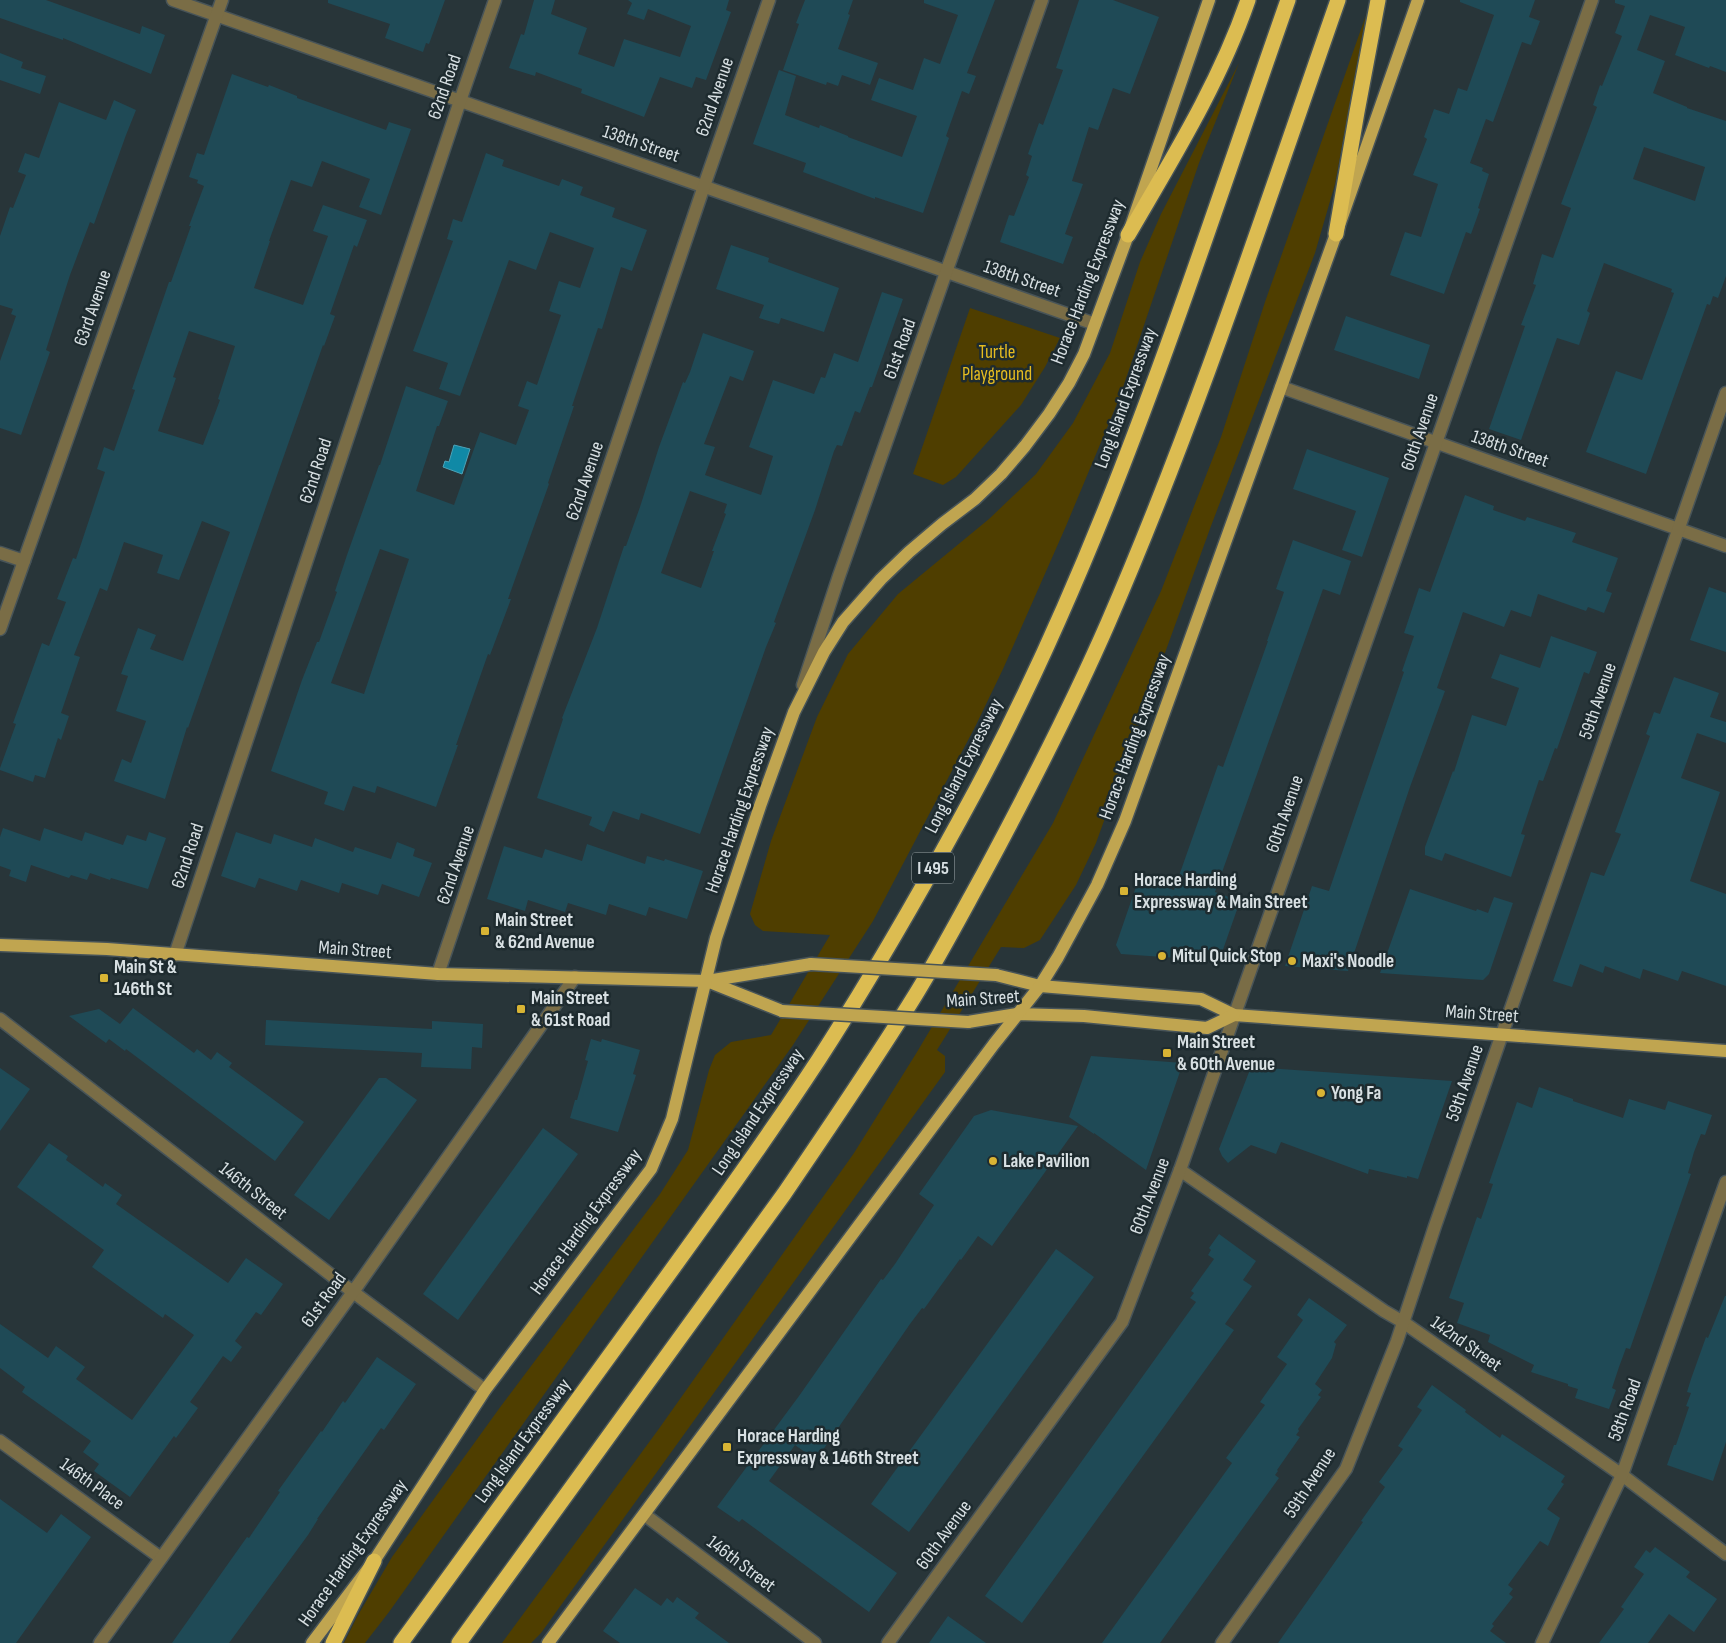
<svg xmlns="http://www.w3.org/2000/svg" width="1726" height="1643" viewBox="0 0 1726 1643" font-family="'Sofia Sans Condensed',sans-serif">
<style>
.green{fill:#4f3e00}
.water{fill:#1089a6;stroke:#4ca3b8}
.building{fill:#1f4a56;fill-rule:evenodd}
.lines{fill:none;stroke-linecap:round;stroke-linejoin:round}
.minor-casing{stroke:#485458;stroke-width:15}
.major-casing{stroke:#485458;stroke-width:15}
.highway-casing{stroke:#485458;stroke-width:18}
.minor{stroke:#7a6d46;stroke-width:12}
.major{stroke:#c0a550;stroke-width:12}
.highway{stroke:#dcbc51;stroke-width:15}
.major-bridge-casing{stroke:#485458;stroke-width:15;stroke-linecap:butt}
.major-bridge{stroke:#c0a550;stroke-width:12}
.poi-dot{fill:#d8b434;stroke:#1e2b2f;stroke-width:2}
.labels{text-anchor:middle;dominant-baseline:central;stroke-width:5;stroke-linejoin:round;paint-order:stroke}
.shield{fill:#1e2b2f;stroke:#a0aaad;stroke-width:1}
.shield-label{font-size:18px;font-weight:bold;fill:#d8e0e3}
.street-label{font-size:19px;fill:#d8e0e3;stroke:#1e2b2f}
.park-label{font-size:19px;fill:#e6bc20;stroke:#1e2b2f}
.poi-label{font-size:19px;font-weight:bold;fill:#d8e0e3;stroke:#1e2b2f;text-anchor:start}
</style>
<rect width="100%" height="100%" fill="#283539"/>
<g class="green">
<polygon points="1366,15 1335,184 1315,253 1211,526 1096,843 1076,885 1040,940 1024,948 1001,947 937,1050 945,1056 945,1072 541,1633 531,1643 502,1643 658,1430 854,1153 917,1052 1053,823 1161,591 1221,437 1265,302"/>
<polygon points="1239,63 1199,163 1119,399 1066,526 1003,669 976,725 873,921 793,1045 389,1612 365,1643 344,1643 358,1615 392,1557 501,1406 660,1194 688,1150 709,1070 715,1055 731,1042 771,1035 830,935 763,931 755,925 750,914 771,841 817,717 848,654 898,594 989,519 1036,474 1073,423 1110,353 1140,262 1161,214"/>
<polygon points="970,308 1060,338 1045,367 1021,405 956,477 943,485 913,474"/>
</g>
<polygon class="water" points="454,445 470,449 462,474 443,467 445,461 449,462"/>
<g class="building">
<polygon points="0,0 46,0 140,34 142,26 165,35 151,74 63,38 63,40 0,18"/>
<polygon points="328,0 445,0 429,44 426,43 423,52 385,38 390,24 328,3"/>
<polygon points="534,0 555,0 551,14 587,28 578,54 614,67 624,39 680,57 691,26 648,9 644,20 627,14 632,3 628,0 729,0 726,10 731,12 706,80 696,77 692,88 660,77 644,117 581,93 582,89 536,72 535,76 509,68 521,34 524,35"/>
<polygon points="805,0 853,0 848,14 850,15 838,49 878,63 870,85 842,75 838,86 827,82 826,85 783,70 799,24 796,23"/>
<polygon points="924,0 995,0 967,73 976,76 969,94 962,91 946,136 949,138 923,213 875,197 875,199 803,172 806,163 753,144 779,70 796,76 785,115 819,128 820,125 848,136 848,137 902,157 917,116 871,100 879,78 913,90 924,58 940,64 958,15 924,3"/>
<polygon points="1079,0 1113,0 1159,17 1130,94 1113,88 1098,130 1089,127 1072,181 1083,184 1065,234 1073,237 1063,264 1000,242 1009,215 1014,216 1029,177 1026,175 1032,156 1028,154 1039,123 1043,125 1063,70 1056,68"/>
<polygon points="1460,0 1535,0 1529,17 1540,21 1531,45 1522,42 1493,122 1486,119 1470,163 1483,168 1482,171 1489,174 1478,208 1480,209 1471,234 1466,232 1444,294 1390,275 1405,232 1421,237 1438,184 1413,175 1427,139 1424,137 1434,109 1449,114 1458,88 1467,91 1494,15 1460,2"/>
<path d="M1615,0H1726V72L1710,66L1709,68L1675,55L1685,27L1650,15L1637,50L1665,61L1653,93L1687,107V108L1726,121V276L1718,298L1713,296L1710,305L1707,304L1646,474L1586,452L1616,371L1642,380L1674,293L1671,292L1672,289L1604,263L1587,311L1590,313L1579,345L1557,338L1521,440L1489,429L1525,326L1521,325L1536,285L1533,284L1542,254L1553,258L1571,208L1561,204L1597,107L1593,105L1600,85L1602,86L1622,36L1615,33L1625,6L1615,3ZM1644,147L1705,167L1695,201L1633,179Z"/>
<polygon points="0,53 23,62 21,68 46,76 40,94 0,80"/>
<path d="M232,74L268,87L269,85L297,96V98L386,130L389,122L411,129L381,215L359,207L370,179L322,161L312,187L291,180L269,241H270L254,288L303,305L328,236L313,231L323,205L367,220L357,247L354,245L330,314L335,316L324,346L323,345L188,728L187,727L165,799L114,781L122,759L131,763L146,721L116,711L128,676L121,674L138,628L156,635L150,649L183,661L230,532L202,521L179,580L157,573L163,555L124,542L107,591L100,588L74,655L80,657L61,713L69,716L61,740L58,738L45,778L35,775L33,782L0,770V768L16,724L13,723L42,643L49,646L66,602L57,599L73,558L76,559L105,472L97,469L104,447L114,451L135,390L132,389L169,282H171L191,226H189L204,186L197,183L198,180L189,177L197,153L204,155ZM189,331L235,346L218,399L220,400L203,445L158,431L176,378L173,377Z"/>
<polygon points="114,100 136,110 126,135 94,224 90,222 70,275 46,350 50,352 21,435 0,428 0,361 16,316 11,314 13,309 0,305 0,236 10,207 13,208 26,175 18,172 25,153 39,158 59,102 106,120"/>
<path d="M486,153L504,160L502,166L559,186L562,179L583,187L580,195L615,208L612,217L647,230L632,271L621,267L602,329L598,328L572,406H574L548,483L549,484L508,599H511L490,655L488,654L456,745H458L436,807L377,786L375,793L353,786L344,811L324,804L328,792L271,771L302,680L317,642H319L337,592L335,591L347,555L379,465H380L406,386L448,401L439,426H437L416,491L454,505L480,432L516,445L529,410L518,406L527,381L537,385L561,315L549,311L559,281L580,288L594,248L550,232L536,270L509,260L460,396L439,389L448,363L413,351L453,241L447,239L453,219L462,222ZM380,549L409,559L364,694L331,683Z"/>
<polygon points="731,245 769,258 768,262 839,288 824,332 781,318 779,324 759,318 764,305 716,289"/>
<path d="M882,292L903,299L872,387H870L860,413L855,411L842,446L837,445L834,451L815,510L774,622L776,623L766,647L700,834L641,813L639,820L613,811L604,832L589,825L592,817L537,798L563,719L562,718L597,628L624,546H626L640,507L659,447L683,382L685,383L690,372L703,333L754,351L743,381L730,376L704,444L715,447L705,475L761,495L773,456L749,447L773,380L814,394L821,377L825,378L834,353L858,362ZM690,491L727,504L724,513L726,514L712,551H714L701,588L661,573Z"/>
<polygon points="1346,316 1430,345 1419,379 1334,350"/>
<polygon points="1307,449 1389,478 1362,557 1342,550 1356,511 1293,489"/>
<polygon points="1465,495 1494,506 1493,510 1525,521 1527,517 1576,533 1572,542 1618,558 1606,591 1612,593 1604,613 1588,607 1586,611 1538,594 1531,617 1511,610 1504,627 1463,612 1437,688 1445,691 1410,787 1348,971 1285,966 1312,886 1329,891 1404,672 1402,671 1414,636 1404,633 1419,588 1430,592"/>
<polygon points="1293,540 1351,561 1340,595 1323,589 1215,892 1240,901 1219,961 1121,954 1116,945 1139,878 1174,890 1218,765 1223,767 1268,641 1267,641 1284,592 1276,589"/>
<polygon points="1709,587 1726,593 1726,652 1690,640"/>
<polygon points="1551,636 1597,652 1589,674 1584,672 1557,749 1555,748 1543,781 1539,780 1521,834 1525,835 1511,877 1445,853 1442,861 1425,855 1425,847 1453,771 1454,772 1472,715 1506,726 1519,688 1491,678 1500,654 1540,668"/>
<polygon points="1674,677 1719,693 1710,717 1726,722 1726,743 1697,733 1681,778 1720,792 1690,881 1726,894 1726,986 1682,971 1678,981 1643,969 1640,979 1605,966 1603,973 1580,964 1572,987 1553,981 1591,872 1604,876 1621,834 1615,832 1650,736 1646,734 1654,712 1660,714"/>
<polygon points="3,828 40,841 44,828 82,841 85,832 123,845 127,835 146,841 149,832 166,838 148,889 111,878 110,880 90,873 87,880 71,875 69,878 31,865 26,882 9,876 11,870 0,866 0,837"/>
<polygon points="236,832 271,844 274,834 312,847 315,838 353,852 355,847 391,859 397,842 415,849 413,856 432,863 419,897 382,884 378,895 342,883 339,893 301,880 297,891 259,878 255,888 221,876"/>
<polygon points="587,844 645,864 647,856 664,861 665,859 703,871 687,919 649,907 646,916 609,904 606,915 568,903 565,912 528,900 525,911 487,899 504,846 542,858 545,849 582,861"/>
<polygon points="1410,889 1476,911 1477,909 1488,913 1494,897 1513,903 1489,974 1483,980 1380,973"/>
<polygon points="133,1008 194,1053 197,1049 211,1060 217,1052 232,1063 229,1067 304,1122 275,1161 126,1049 125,1051 109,1039 106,1043 69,1016 99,1009 120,1024"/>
<polygon points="266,1020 432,1029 432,1021 483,1024 482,1048 472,1047 471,1069 421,1067 422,1053 265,1045"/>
<polygon points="591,1039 601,1042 602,1039 640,1050 633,1074 636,1075 618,1132 570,1118 575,1100 577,1100 588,1061 585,1060"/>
<polygon points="1091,1056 1183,1063 1146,1170 1094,1133 1094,1134 1069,1117"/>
<polygon points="1251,1067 1452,1081 1418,1179 1407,1176 1407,1178 1369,1169 1368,1174 1281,1142 1276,1154 1251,1145 1228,1163 1222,1156 1219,1149"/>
<polygon points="0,1068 30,1089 0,1131"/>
<polygon points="379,1078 386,1078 417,1100 329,1220 294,1195"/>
<polygon points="1539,1087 1573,1099 1573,1101 1623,1118 1629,1099 1665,1110 1668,1101 1712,1115 1705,1135 1701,1134 1694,1152 1688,1173 1691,1174 1630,1349 1626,1348 1619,1367 1612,1388 1616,1390 1609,1409 1575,1398 1578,1389 1568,1386 1568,1384 1531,1372 1534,1365 1488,1342 1490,1335 1457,1323 1464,1303 1449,1298 1477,1217 1481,1219 1493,1184 1489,1183 1517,1102 1532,1108"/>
<polygon points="991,1110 1078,1126 992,1246 978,1236 961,1260 960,1259 924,1309 922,1308 910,1324 816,1460 795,1445 769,1481 897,1573 869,1612 742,1519 739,1522 717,1507 799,1396 881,1279 883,1280 895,1264 934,1205 919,1194 974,1116"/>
<polygon points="543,1128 578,1154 458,1320 423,1294"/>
<polygon points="49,1143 68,1156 66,1160 84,1173 103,1187 105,1183 122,1195 116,1204 228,1283 246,1258 283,1284 261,1315 256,1312 235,1341 242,1347 231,1362 223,1356 201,1387 190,1402 198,1408 176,1438 174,1436 130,1497 94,1471 99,1464 83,1452 91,1441 22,1392 25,1387 0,1368 0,1324 48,1358 56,1346 85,1367 76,1379 132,1420 194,1335 165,1314 163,1318 92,1267 104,1250 17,1187"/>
<polygon points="1219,1234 1256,1261 1243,1280 1252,1286 1225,1324 1234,1330 1022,1623 985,1596 1196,1302 1190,1298 1194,1293 1191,1291 1214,1259 1208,1255 1211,1250 1209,1248"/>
<polygon points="1056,1249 1094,1277 909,1532 871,1504"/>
<polygon points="1725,1296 1726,1296 1726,1442 1713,1481 1667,1465 1674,1445 1676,1445 1689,1407 1686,1406 1691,1393 1687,1392 1691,1379 1706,1337 1708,1338"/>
<polygon points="1309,1298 1347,1325 1334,1342 1336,1344 1332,1358 1315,1384 1322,1390 1318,1395 1321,1397 1298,1429 1299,1431 1296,1435 1300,1437 1277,1470 1278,1471 1275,1475 1279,1478 1160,1643 1102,1643 1232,1463 1226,1458 1265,1405 1260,1402 1287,1364 1277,1357 1303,1320 1297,1315"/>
<polygon points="377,1357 416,1384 384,1430 381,1428 317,1519 318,1519 308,1535 229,1643 172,1643 247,1537 249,1538 280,1492 278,1491 321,1431 322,1432 343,1401 345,1403"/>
<polygon points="1432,1385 1466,1410 1465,1412 1500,1438 1502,1434 1565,1476 1561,1482 1564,1484 1547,1509 1560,1518 1548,1546 1540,1541 1508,1585 1513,1589 1509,1594 1513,1597 1492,1624 1494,1626 1490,1631 1506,1643 1278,1643 1363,1522 1361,1521 1385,1487 1379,1482 1403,1449 1398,1446 1422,1410 1417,1407"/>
<polygon points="0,1499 47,1533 61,1514 91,1537 16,1643 0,1643"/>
<polygon points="1655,1547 1690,1572 1686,1577 1717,1599 1694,1632 1669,1614 1648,1643 1599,1643 1624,1609 1621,1607 1644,1574 1634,1567 1646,1550 1650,1553"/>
<polygon points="635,1588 661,1606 667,1598 673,1603 677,1597 699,1613 695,1618 729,1643 620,1643 603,1631"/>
<polygon points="948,1616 986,1643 929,1643"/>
</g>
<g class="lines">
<defs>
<g id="minor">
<polyline points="173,0 1095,324"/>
<polyline points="1281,387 1726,546"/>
<polyline points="0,553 24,561"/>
<polyline points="0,629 222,0"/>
<polyline points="803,685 839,576 1042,0"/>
<polyline points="175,955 460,101 495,0"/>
<polyline points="438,974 704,186 769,0"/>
<polyline points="0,1019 353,1292 485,1390"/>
<polyline points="1180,1170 1384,1311 1403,1322 1622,1475 1726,1554"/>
<polyline points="0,1441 161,1558"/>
<polyline points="645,1515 815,1643"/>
<polyline points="100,1643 353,1292 575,977"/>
<polyline points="888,1643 1122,1322 1180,1170 1592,0"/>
<polyline points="1222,1643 1346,1469 1397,1341 1435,1226 1726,393"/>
<polyline points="1542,1643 1622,1475 1726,1182"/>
</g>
<g id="major">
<polyline points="0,945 107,949 438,974 707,981 811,964"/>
<polyline points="996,975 1040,986 1201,999 1234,1015 1726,1051"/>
<polyline points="707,981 782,1011"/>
<polyline points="968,1022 1017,1014 1084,1016 1207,1028 1234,1015"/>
<polyline points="312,1643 374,1561 485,1390 651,1169 672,1119 716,938 760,806 794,712 824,652 843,622 881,579 909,552 942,524 975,499 1001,474 1025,446 1049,414 1069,383 1084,354 1128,235 1209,0"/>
<polyline points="548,1643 994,1044 1040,986 1058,957 1097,885 1125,821 1336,234 1418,0"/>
</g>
<g id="highway">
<polyline points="1336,234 1357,112 1378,0"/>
<path d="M1128,235C1172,159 1219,84 1248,0"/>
<polyline points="333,1643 374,1561"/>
<path d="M401,1643C479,1536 556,1429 634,1322C697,1235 760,1149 819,1059C875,972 927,881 976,790C1110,540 1194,267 1288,0"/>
<path d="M459,1643L784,1194C829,1128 874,1062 916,994C940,955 962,913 984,873C1028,791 1071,708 1108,623C1196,420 1265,209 1338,0"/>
</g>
</defs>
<use href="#minor" class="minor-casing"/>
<use href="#major" class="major-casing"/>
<use href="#highway" class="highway-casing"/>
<use href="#minor" class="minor"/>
<use href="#major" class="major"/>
<use href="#highway" class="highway"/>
<defs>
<g id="major-bridge">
<polyline points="811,964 996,975"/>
<polyline points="782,1011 968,1022"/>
</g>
</defs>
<use href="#major-bridge" class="major-bridge-casing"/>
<use href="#major-bridge" class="major-bridge"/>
</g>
<g class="poi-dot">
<rect x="1119" y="886" width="10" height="10" rx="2.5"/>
<rect x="480" y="926" width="10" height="10" rx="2.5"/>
<circle cx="1162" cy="956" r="5"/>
<circle cx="1292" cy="961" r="5"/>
<rect x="99" y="973" width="10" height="10" rx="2.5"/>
<rect x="516" y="1004" width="10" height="10" rx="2.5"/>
<rect x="1162" y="1048" width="10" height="10" rx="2.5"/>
<circle cx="1321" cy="1093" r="5"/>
<circle cx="993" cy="1161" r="5"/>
<rect x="722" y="1442" width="10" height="10" rx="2.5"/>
</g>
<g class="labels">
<rect class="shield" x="912" y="852.5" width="42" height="31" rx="4"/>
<g class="shield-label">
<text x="933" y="868">I 495</text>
</g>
<g class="street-label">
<text transform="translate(445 87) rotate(-71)">62nd Road</text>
<text transform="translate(715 97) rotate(-71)">62nd Avenue</text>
<text transform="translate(641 144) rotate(19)">138th Street</text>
<text transform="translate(1022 279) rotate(19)">138th Street</text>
<text transform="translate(1088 282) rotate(-69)">Horace Harding Expressway</text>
<text transform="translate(93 308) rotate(-71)">63rd Avenue</text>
<text transform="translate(900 349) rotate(-70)">61st Road</text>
<text transform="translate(1126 398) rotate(-70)">Long Island Expressway</text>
<text transform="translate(1420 432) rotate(-71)">60th Avenue</text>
<text transform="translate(1510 449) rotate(19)">138th Street</text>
<text transform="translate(316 471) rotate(-72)">62nd Road</text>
<text transform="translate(585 481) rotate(-71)">62nd Avenue</text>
<text transform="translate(1598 701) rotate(-71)">59th Avenue</text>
<text transform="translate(1135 737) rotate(-70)">Horace Harding Expressway</text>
<text transform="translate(964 766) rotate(-63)">Long Island Expressway</text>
<text transform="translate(740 810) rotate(-71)">Horace Harding Expressway</text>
<text transform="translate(1285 814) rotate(-71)">60th Avenue</text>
<text transform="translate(188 856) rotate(-72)">62nd Road</text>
<text transform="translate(456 865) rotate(-71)">62nd Avenue</text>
<text transform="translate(355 950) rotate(4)">Main Street</text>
<text transform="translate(983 999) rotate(-4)">Main Street</text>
<text transform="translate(1482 1014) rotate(4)">Main Street</text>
<text transform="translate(1465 1083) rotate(-71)">59th Avenue</text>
<text transform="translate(758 1112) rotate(-56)">Long Island Expressway</text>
<text transform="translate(253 1191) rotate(38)">146th Street</text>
<text transform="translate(1150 1196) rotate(-69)">60th Avenue</text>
<text transform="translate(586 1222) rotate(-54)">Horace Harding Expressway</text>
<text transform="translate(324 1300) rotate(-54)">61st Road</text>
<text transform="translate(1466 1344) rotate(35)">142nd Street</text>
<text transform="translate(1625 1410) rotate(-70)">58th Road</text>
<text transform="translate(523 1441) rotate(-54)">Long Island Expressway</text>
<text transform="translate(1310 1483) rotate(-57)">59th Avenue</text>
<text transform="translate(92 1484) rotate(36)">146th Place</text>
<text transform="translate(944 1535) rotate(-54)">60th Avenue</text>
<text transform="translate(353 1553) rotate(-55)">Horace Harding Expressway</text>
<text transform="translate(741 1564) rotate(37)">146th Street</text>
</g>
<g class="park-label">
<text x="997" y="352">Turtle<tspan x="997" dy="22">Playground</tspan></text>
</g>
<g class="poi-label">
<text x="1134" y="880">Horace Harding<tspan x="1134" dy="22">Expressway &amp; Main Street</tspan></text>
<text x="495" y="920">Main Street<tspan x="495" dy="22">&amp; 62nd Avenue</tspan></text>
<text x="1172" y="956">Mitul Quick Stop</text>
<text x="1302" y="961">Maxi's Noodle</text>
<text x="114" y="967">Main St &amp;<tspan x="114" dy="22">146th St</tspan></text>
<text x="531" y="998">Main Street<tspan x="531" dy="22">&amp; 61st Road</tspan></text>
<text x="1177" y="1042">Main Street<tspan x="1177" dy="22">&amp; 60th Avenue</tspan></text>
<text x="1331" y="1093">Yong Fa</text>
<text x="1003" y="1161">Lake Pavilion</text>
<text x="737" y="1436">Horace Harding<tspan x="737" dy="22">Expressway &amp; 146th Street</tspan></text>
</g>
</g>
</svg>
